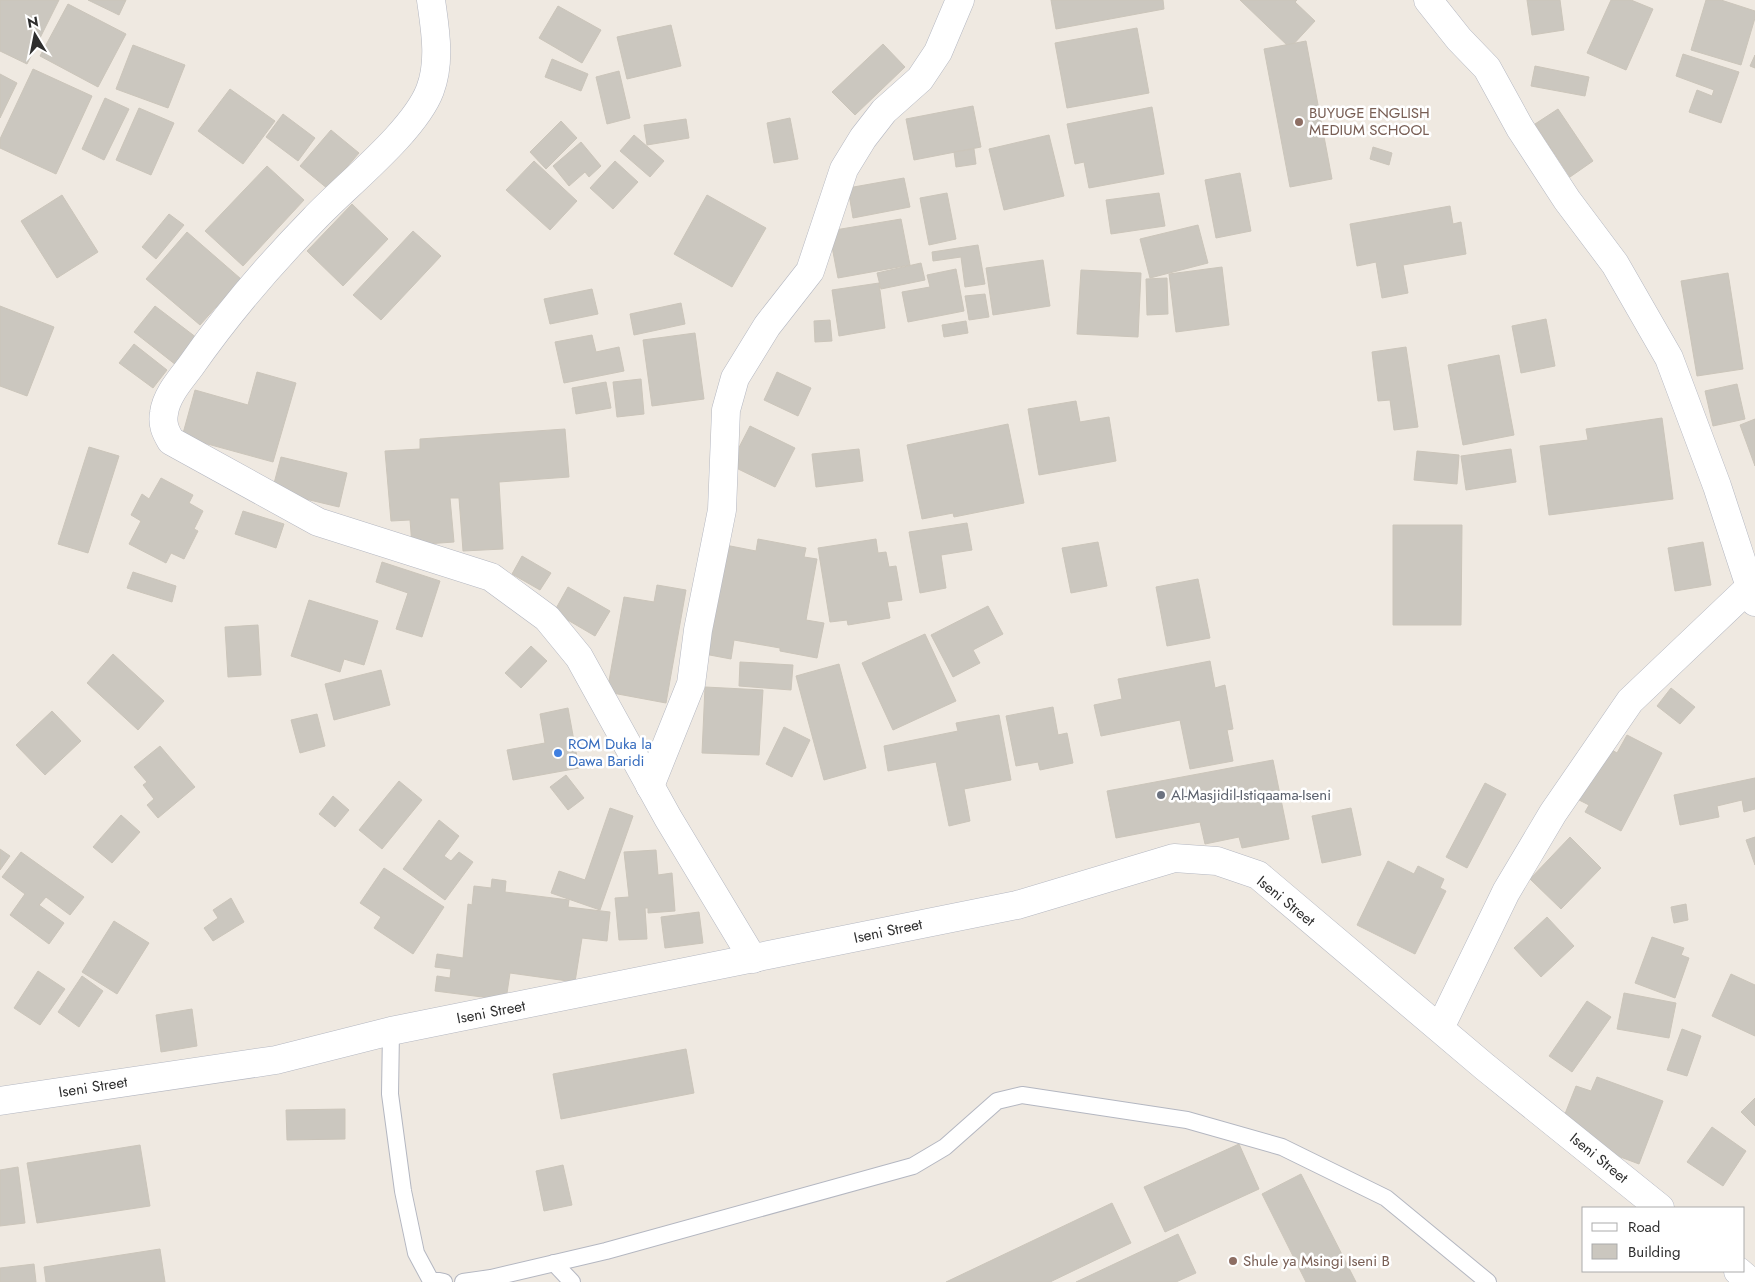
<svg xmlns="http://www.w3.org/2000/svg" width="1755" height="1282" viewBox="0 0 1755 1282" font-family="Jost,sans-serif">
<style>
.building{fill:#cbc7bf;stroke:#cbc5ba}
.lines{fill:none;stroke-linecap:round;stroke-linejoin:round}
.lane-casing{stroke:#b4b7c1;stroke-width:18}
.street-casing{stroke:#b4b7c1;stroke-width:29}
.secondary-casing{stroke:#b4b7c1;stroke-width:29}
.lane{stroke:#fff;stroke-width:16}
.street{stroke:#fff;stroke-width:28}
.secondary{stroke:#fff;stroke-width:28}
.education-dot{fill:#8d6e63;stroke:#fff;stroke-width:2}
.shop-dot{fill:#3f7fe0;stroke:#fff;stroke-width:2}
.worship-dot{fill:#6b7280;stroke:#fff;stroke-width:2}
.labels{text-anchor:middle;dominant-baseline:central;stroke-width:5;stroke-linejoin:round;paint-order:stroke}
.education-label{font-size:15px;fill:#785e54;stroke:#fff;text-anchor:start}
.shop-label{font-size:15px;fill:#366cbe;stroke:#fff;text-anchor:start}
.worship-label{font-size:15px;fill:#5b616d;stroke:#fff;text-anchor:start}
.street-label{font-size:15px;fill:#2e2e2e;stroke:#fff}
</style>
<rect width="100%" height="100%" fill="#efe9e1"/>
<g class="building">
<polygon points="0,0 59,0 27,64 0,51"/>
<polygon points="88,0 126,0 119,15"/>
<polygon points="1051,0 1163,0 1164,9 1056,29"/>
<polygon points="1240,0 1297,0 1295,2 1315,21 1290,48"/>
<polygon points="1527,0 1560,0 1564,30 1532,35"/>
<polygon points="1611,0 1631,0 1653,9 1626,70 1587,53"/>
<polygon points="1706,0 1721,0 1755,11 1755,18 1741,65 1691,50"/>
<polygon points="68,4 126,34 98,87 40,56"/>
<polygon points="558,6 601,30 582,63 539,38"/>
<polygon points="671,25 681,66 627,79 617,37"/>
<polygon points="1137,28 1149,93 1067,108 1055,43"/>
<polygon points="1306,41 1332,179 1290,187 1264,49"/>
<polygon points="883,44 905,67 855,115 832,92"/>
<polygon points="133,45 185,65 168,108 116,89"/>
<polygon points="1683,54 1739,72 1721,123 1689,112 1697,90 1712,96 1714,90 1676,76"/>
<polygon points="1755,55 1755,68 1750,66"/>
<polygon points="552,59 588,74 581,91 545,77"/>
<polygon points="1535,66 1589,77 1585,96 1531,86"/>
<polygon points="33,69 92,96 56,174 0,148 0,139"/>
<polygon points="619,71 630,118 607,124 596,77"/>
<polygon points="0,74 17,83 0,118"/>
<polygon points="230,89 275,121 243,164 198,131"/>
<polygon points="105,98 129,109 104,160 82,149"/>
<polygon points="973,106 981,147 914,160 906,119"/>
<polygon points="1152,107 1164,174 1089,188 1084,162 1075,164 1067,124"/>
<polygon points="139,108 174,123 151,175 116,160"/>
<polygon points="1558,109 1593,161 1570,177 1535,124"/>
<polygon points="283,114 315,138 298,161 266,137"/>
<polygon points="790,118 798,159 774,163 767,123"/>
<polygon points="686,119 689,138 647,145 644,125"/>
<polygon points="561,121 577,138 546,169 530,152"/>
<polygon points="331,130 359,153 328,189 300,166"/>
<polygon points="634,135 664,161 650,177 620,151"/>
<polygon points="1049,135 1064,196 1004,210 989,149"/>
<polygon points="581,142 601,166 589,177 585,172 569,186 553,166"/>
<polygon points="1373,147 1392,153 1389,165 1370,159"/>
<polygon points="974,149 976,164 956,167 954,152"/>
<polygon points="534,161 577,201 550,230 506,190"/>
<polygon points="615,161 638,182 613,209 590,188"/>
<polygon points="267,166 304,200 243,266 205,231"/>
<polygon points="1240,173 1251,231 1216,238 1205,180"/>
<polygon points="904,178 910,207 853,218 848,188"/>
<polygon points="947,193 956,239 929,245 920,198"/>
<polygon points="1159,193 1165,226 1111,234 1106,200"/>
<polygon points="62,195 98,252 57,278 21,221"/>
<polygon points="707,195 766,228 732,287 674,254"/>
<polygon points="352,204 388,239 343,286 307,251"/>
<polygon points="1450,206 1453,224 1461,222 1466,254 1403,265 1408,293 1382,298 1376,262 1357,266 1350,224"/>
<polygon points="169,214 184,225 156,259 142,247"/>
<polygon points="901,219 910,265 838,278 829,231"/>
<polygon points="1198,225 1208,263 1150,278 1140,239"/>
<polygon points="413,231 441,256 381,320 353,295"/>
<polygon points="187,232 241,279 200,325 146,279"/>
<polygon points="978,245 985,284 965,287 961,257 933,261 932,252"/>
<polygon points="1043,260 1050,306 993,315 986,268"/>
<polygon points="921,263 925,280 881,289 877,273"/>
<polygon points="1222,267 1229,325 1176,332 1169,274"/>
<polygon points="956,269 964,311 908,322 902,292 930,287 927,275"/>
<polygon points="1081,270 1141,273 1138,337 1077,334"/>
<polygon points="1728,273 1743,369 1697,376 1681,281"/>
<polygon points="1167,278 1168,314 1147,315 1146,279"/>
<polygon points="879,283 885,328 839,336 832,290"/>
<polygon points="592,289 598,314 550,324 544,299"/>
<polygon points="985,294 989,317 969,320 965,296"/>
<polygon points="681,303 685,324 634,335 630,314"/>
<polygon points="0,306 54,327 27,396 0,386"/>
<polygon points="155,306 197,338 176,365 134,332"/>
<polygon points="1546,319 1555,366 1521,373 1512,326"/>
<polygon points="830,320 832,341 815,342 814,321"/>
<polygon points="966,321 968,333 944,337 942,325"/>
<polygon points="695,333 704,399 652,406 643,340"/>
<polygon points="592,335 596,352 619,347 624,371 564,383 555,342"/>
<polygon points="134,344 167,370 153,388 119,363"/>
<polygon points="1406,347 1418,427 1394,430 1390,400 1378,401 1372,352"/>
<polygon points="1499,355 1514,435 1463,445 1448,365"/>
<polygon points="257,372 296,383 273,462 182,437 195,390 248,405"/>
<polygon points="777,372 811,388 798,416 764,400"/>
<polygon points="641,379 644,414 617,417 613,382"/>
<polygon points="606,382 611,408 576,414 572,388"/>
<polygon points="1737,384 1745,419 1713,426 1705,391"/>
<polygon points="1076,401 1080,422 1109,417 1116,461 1039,475 1028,409"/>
<polygon points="1662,418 1673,499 1549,515 1540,446 1588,440 1586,429"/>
<polygon points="1755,419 1755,466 1740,425"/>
<polygon points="1008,424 1024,503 954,517 953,513 922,519 907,445"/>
<polygon points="750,426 795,448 775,487 730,465"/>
<polygon points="565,429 569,477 499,482 503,549 463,551 459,498 450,498 454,542 412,545 410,520 391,521 385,451 420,449 420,439"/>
<polygon points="89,447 119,456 88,553 58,544"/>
<polygon points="859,449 863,481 816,487 812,454"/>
<polygon points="1511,449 1516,482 1466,490 1461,456"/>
<polygon points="1417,451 1459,455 1457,484 1414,480"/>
<polygon points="281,457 347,473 339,507 272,491"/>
<polygon points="161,478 193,495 189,503 203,511 194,529 198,531 184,559 171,553 166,563 129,544 141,521 131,515 142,494 149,499"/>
<polygon points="243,511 284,524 276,548 235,534"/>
<polygon points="967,523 972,550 941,555 946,588 920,593 909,532"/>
<polygon points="1393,525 1462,525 1461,625 1393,625"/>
<polygon points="758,539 806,548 804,557 817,559 806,620 824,623 817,658 780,651 780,648 734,640 731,659 699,653 720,544 756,551"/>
<polygon points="876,539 878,553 886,552 889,567 896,566 902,600 887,602 890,618 848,625 847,620 830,622 818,548"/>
<polygon points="1098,542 1107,586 1071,593 1062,548"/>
<polygon points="1703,542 1711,585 1675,591 1668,548"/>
<polygon points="522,556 551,573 540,590 512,574"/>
<polygon points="382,562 440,581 422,637 396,629 408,593 376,582"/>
<polygon points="133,572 176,586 172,602 127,588"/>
<polygon points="1198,579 1210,638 1167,646 1156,587"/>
<polygon points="657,585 686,590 666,703 607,692 624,597 654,602"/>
<polygon points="568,587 610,611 595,636 554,612"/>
<polygon points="309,600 378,621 364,665 344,659 340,672 291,656"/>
<polygon points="988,606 1003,634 973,650 980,663 953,677 931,635"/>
<polygon points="258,625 261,675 228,677 225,627"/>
<polygon points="925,634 956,701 893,730 862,663"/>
<polygon points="531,646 547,661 521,688 505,673"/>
<polygon points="113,654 164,701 138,730 87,683"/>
<polygon points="1210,661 1215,688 1225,685 1233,729 1227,730 1233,761 1190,769 1180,720 1101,736 1094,705 1122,699 1118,679"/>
<polygon points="740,662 793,665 791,690 739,686"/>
<polygon points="839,664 866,768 824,780 796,676"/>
<polygon points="381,670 390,705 334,720 325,684"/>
<polygon points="705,687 763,690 759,755 702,753"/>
<polygon points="1671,688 1695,707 1680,724 1657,706"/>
<polygon points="1053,707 1058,735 1067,733 1073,763 1040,770 1038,762 1016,766 1006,716"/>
<polygon points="568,708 579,768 513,780 507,750 545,743 540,714"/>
<polygon points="52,711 81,741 45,775 16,745"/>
<polygon points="317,714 325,746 300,753 291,720"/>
<polygon points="999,715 1011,780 964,789 970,821 949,826 936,762 888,771 884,746 958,731 956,723"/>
<polygon points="784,727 810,740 792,777 766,764"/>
<polygon points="1627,735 1662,753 1621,831 1585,812 1589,805 1579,800 1607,747 1617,753"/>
<polygon points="160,746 195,787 158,818 147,805 154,799 143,785 147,782 134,767"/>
<polygon points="1273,760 1289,839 1242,848 1239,837 1205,844 1200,822 1116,838 1107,791"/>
<polygon points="566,775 584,798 568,810 550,787"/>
<polygon points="1755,778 1755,809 1744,812 1742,800 1717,806 1719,817 1680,825 1674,795"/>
<polygon points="399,781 422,800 382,849 359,830"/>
<polygon points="1485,783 1506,794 1467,868 1446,857"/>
<polygon points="333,796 349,810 335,827 319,814"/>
<polygon points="610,808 633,816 600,910 551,893 559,871 585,880"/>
<polygon points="1351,808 1361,855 1322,863 1312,816"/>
<polygon points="121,815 140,832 112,863 93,847"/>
<polygon points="439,820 459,836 444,856 451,861 459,852 473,862 445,900 403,869"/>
<polygon points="1570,837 1601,868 1561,909 1530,879"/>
<polygon points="1755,837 1755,865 1746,840"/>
<polygon points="0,849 10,856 0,870"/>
<polygon points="656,850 658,875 672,873 675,911 648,913 648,908 645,908 647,939 619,940 615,898 629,897 624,852"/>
<polygon points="21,852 84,897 70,915 46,897 39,905 64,923 49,944 10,915 25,894 2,877"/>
<polygon points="1388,861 1414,874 1418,866 1444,879 1440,888 1446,891 1415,954 1357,925"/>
<polygon points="384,868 444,907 413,954 374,928 381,917 360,903"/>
<polygon points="492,879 506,881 505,892 569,900 568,907 610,912 607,941 582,938 575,982 510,973 506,1000 435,991 437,976 450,978 451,969 435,967 437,954 463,958 468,904 472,905 474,886 491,888"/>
<polygon points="231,898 244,922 213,941 204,928 218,918 213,910"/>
<polygon points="1686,904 1688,920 1674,923 1671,907"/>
<polygon points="699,912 703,943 665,948 661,917"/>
<polygon points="1547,917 1574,946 1541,977 1514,948"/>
<polygon points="114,921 149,943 117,994 82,972"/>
<polygon points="1652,937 1684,948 1681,955 1689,958 1675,998 1635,983"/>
<polygon points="38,971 65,989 40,1025 14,1008"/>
<polygon points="1731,974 1755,985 1755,1036 1712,1016"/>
<polygon points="82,976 103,991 79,1027 58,1012"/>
<polygon points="1624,993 1676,1003 1669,1038 1617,1029"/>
<polygon points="1587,1001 1611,1017 1572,1072 1549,1056"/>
<polygon points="192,1009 197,1046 161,1052 156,1015"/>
<polygon points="1682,1029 1701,1036 1687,1076 1667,1070"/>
<polygon points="686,1049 694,1093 561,1119 553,1074"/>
<polygon points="1597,1077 1663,1101 1639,1164 1578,1141 1561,1124 1576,1086 1591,1091"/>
<polygon points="1755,1098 1755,1126 1741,1112"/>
<polygon points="345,1109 345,1139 287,1140 286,1110"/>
<polygon points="1712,1127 1746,1151 1723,1186 1687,1162"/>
<polygon points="1239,1144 1259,1189 1165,1232 1144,1187"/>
<polygon points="140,1145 150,1206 37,1223 27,1163"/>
<polygon points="563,1165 572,1205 544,1211 536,1171"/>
<polygon points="18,1167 25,1223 0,1226 0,1170"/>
<polygon points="1301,1174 1356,1282 1306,1282 1262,1194"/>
<polygon points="1112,1203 1131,1243 1050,1282 946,1282"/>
<polygon points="1178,1234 1196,1273 1176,1282 1076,1282"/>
<polygon points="160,1249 165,1282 46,1282 44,1267"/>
<polygon points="34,1264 36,1282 0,1282 0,1268"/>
</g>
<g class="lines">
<defs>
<g id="lane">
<polyline points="391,1031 390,1094 403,1191 416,1253 430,1279 444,1282"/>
<polyline points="554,1263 572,1282"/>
<polyline points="463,1282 491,1278 606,1251 913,1166 945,1147 997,1101 1022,1095 1187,1120 1282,1147 1386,1198 1488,1282"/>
</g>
<g id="street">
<path d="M431,0C435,29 441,61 430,90C414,132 346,185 314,219C269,265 227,314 190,367C180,380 166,396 164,413C162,424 165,431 171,441L318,522L491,577L547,618L579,657L668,818L753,959"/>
<polyline points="1428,0 1459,39 1487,68 1520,128 1567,200 1615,264 1669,358 1717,486 1755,602"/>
<polyline points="650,786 691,684 698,630 722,510 726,410 735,378 767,326 810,271 844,169 863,138 884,111 920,79 938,52 960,0"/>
<polyline points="1440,1028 1506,892 1553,813 1630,701 1751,586"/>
</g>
<g id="secondary">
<polyline points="0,1101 276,1060 391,1031 1017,905 1174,858 1217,861 1258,875 1485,1067 1660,1208"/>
<polyline points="1738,1271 1751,1282"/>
</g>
</defs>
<use href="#lane" class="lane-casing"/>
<use href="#street" class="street-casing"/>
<use href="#secondary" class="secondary-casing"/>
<use href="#lane" class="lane"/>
<use href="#street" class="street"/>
<use href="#secondary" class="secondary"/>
</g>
<g class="education-dot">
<circle cx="1299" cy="122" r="5"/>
<circle cx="1233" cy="1261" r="5"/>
</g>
<circle class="shop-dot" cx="558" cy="753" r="5"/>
<circle class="worship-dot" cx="1161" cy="795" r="5"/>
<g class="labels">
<g class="education-label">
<text x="1309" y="113">BUYUGE ENGLISH<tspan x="1309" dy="17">MEDIUM SCHOOL</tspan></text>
<text x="1243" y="1261">Shule ya Msingi Iseni B</text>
</g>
<g class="shop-label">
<text x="568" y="744">ROM Duka la<tspan x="568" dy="17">Dawa Baridi</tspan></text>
</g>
<g class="worship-label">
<text x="1171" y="795">Al-Masjidil-Istiqaama-Iseni</text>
</g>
<g class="street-label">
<text transform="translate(1286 901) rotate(39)">Iseni Street</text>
<text transform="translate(888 931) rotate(-12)">Iseni Street</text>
<text transform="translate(491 1012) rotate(-11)">Iseni Street</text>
<text transform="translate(93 1087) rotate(-9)">Iseni Street</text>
<text transform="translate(1599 1158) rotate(39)">Iseni Street</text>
</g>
</g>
<rect x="1582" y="1207" width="162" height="65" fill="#ffffff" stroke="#ababab"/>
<rect x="1592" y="1223" width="25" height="8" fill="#ffffff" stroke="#ababab"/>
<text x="1628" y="1232" font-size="15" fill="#2e2e2e">Road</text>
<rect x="1592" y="1244" width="25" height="15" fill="#cbc7bf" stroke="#ababab"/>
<text x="1628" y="1257" font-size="15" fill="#2e2e2e">Building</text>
<g transform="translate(35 35) rotate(350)" stroke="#ffffff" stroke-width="4" paint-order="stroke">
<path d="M0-4L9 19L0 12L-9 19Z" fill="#2e2e2e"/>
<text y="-8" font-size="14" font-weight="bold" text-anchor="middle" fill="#2e2e2e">N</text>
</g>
</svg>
